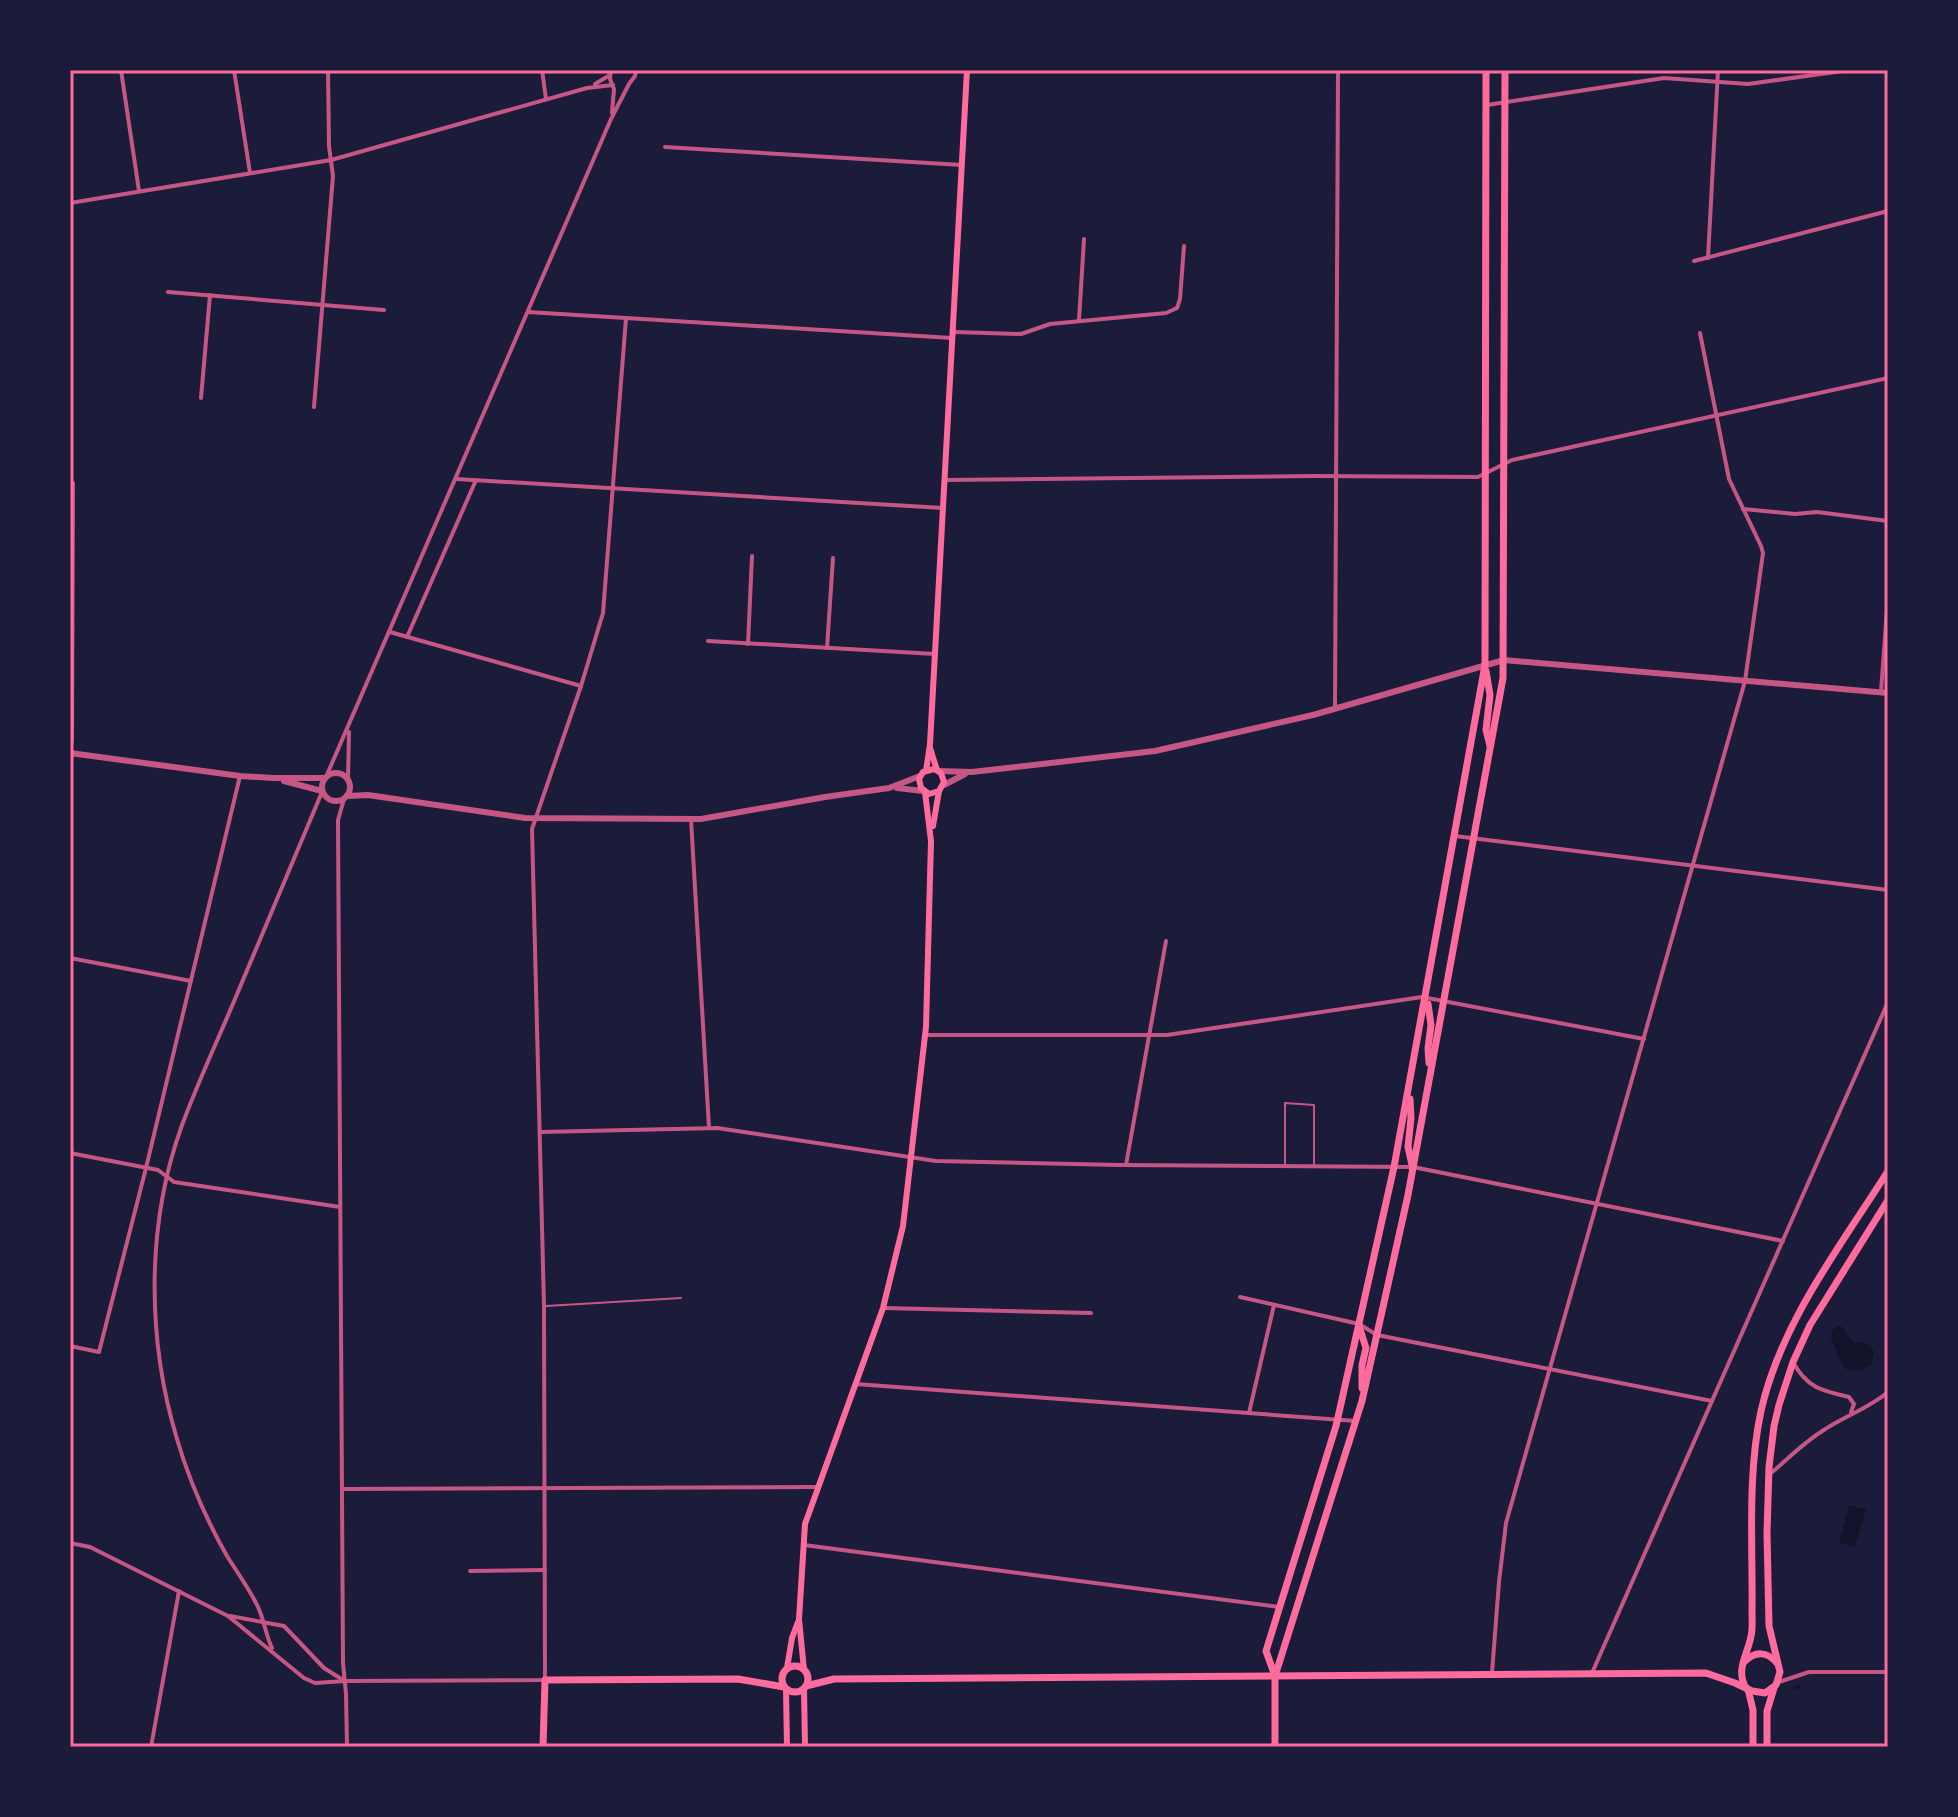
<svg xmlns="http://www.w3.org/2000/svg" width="1958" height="1817" viewBox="0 0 1958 1817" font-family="Arial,sans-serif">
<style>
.water{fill:#12122b}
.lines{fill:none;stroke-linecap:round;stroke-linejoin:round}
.stream{stroke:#12122b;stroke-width:3}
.service{stroke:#c65784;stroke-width:2}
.minor{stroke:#c65784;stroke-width:4}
.tertiary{stroke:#c65784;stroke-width:6}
.secondary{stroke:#ff6b9d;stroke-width:6}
.primary{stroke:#ff6b9d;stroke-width:7}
.neatline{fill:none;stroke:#ff6b9d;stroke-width:3}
</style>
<rect width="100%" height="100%" fill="#1b1b3a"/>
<g class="water">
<path d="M1839,1326L1842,1327L1853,1342L1864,1343L1871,1346L1874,1353L1871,1365C1862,1371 1852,1373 1843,1367L1831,1338L1832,1330Z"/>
<polygon points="1849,1505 1866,1509 1855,1547 1839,1542"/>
</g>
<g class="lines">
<polyline class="stream" points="1795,1688 1799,1686"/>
<g class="service">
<polyline points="1285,1164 1285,1103 1314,1105 1314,1165"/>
<polyline points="546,1306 681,1298"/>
</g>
<g class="minor">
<polyline points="121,70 139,191"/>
<polyline points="234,70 250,173"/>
<polyline points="542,70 546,99"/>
<polyline points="611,70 610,79 614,89 612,113"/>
<polyline points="595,84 610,75"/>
<polyline points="1487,105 1664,78 1748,84 1850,70"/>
<polyline points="665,147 962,165"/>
<polyline points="70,203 331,160 587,88 613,85"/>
<polyline points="1708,258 1718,70"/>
<polyline points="1694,261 1888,211"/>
<polyline points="168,292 384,310"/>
<polyline points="528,312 952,338"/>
<polyline points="1079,320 1084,239"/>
<polyline points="954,332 1021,334 1050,324 1166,313 1177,308 1180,299 1184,246"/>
<polyline points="201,398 210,295"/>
<polyline points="314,407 333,176 329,146 328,70"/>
<polyline points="456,479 943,508"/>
<polyline points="944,480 1313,476 1478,477 1512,460 1888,378"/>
<polyline points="1743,509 1795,514 1817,512 1888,521"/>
<polyline points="390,632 581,686"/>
<polyline points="407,637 476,480"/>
<polyline points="708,641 935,654"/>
<polyline points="748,644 752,556"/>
<polyline points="827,648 833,558"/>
<polyline points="1881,692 1887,609"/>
<polyline points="1335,709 1338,70"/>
<polyline points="70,749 72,740 73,483"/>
<polyline points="326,777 611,119 629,84 635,76 636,70"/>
<polyline points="348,779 349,732"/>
<polyline points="344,799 338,820 343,1663 346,1694 347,1747"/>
<polyline points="691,819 709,1128"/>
<polyline points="1455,836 1888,890"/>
<polyline points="70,958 191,981"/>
<polyline points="926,1035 1167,1035 1422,997 1644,1039"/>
<polyline points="541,1132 717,1128 936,1161 1119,1165 1413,1167 1783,1241"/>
<polyline points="70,1153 158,1170 174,1182 340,1207"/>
<polyline points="1126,1165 1166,941"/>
<polyline points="1240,1297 1359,1324 1377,1335 1712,1401"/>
<polyline points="883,1308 1091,1313"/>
<polyline points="70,1346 99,1352 146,1168 240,776"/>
<path d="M1793,1362C1807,1388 1822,1391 1849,1397L1854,1404L1851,1412"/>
<polyline points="856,1384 1356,1421"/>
<polyline points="1249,1413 1274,1305"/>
<path d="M1771,1473C1787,1460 1803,1443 1821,1432C1842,1417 1868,1409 1888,1392"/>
<polyline points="342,1489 818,1487"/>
<polyline points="70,1543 90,1547 228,1616 304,1678 315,1683 345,1681 545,1680 544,1306 532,829 581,686 603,613 626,318"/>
<polyline points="804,1545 1279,1607"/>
<polyline points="470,1571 545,1570"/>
<polyline points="230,1616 284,1626 324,1668 343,1680"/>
<path d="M272,1648C265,1634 264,1617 256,1603C248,1587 237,1572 227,1556C206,1519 189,1480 177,1439C147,1340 146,1226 181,1128C197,1084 217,1042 235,999C264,930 293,861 322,792"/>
<polyline points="1492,1673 1499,1582 1506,1523 1745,681 1763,553 1761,546 1729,479 1700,333"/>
<polyline points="1592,1673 1888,1002"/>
<polyline points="1779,1682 1809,1672 1888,1672"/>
<polyline points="151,1747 179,1591"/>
</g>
<g class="tertiary">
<polyline points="70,753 240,776 273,778 325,778"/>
<polyline points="939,771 972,772 1155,751 1313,715 1504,660 1888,693"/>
<circle cx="336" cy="787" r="14"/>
<polyline points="284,781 322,791"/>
<polyline points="944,785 965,774"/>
<polyline points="897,788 923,791"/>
<polyline points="347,796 368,795 525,818 701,819 825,797 889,788 920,776"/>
</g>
<g class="secondary">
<polyline points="930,748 937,770"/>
<polyline points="926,771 930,744 967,70"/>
<polyline points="933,826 939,791 944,782 941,773 934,769 923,772 919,779 921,788 929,794 939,791"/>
<polyline points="787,1668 792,1638 798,1622"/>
<polyline points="804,1670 799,1619 805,1524 883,1308 903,1226 926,1027 931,841 925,792"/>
<polyline points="804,1688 805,1747"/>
<polyline points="786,1689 787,1747"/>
</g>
<g class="primary">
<polyline points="1486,671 1490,695 1486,730 1490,746"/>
<polyline points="1428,1004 1431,1025 1428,1048 1429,1063"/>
<polyline points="1410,1099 1411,1118 1408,1147 1412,1165"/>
<polyline points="1359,1326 1366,1348 1362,1365 1362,1388"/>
<path d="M1744,1662C1755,1651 1767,1651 1777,1663"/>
<circle cx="795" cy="1679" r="13"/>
<polyline points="1275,1676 1266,1651 1336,1426 1394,1167 1485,665 1486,70"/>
<polyline points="806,1686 834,1679 1706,1673 1735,1683 1752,1691 1765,1693 1776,1685 1780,1672 1769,1626 1767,1533 1769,1467 1774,1426 1779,1405 1793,1362 1810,1325 1888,1200"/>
<path d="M1746,1688C1735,1670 1748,1654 1751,1636C1753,1628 1752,1620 1752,1612C1753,1546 1747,1476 1761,1411C1781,1322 1840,1247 1888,1171"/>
<polyline points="1748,1689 1753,1710 1753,1747"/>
<polyline points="543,1747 545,1680 738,1679 784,1687"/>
<polyline points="1275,1747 1275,1676 1362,1401 1408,1195 1503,678 1505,70"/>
<polyline points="1767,1747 1767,1711 1774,1688"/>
</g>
</g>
<rect width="1958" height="1817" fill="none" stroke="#1b1b3a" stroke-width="144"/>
<rect x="72" y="72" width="1814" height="1673" class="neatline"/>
</svg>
